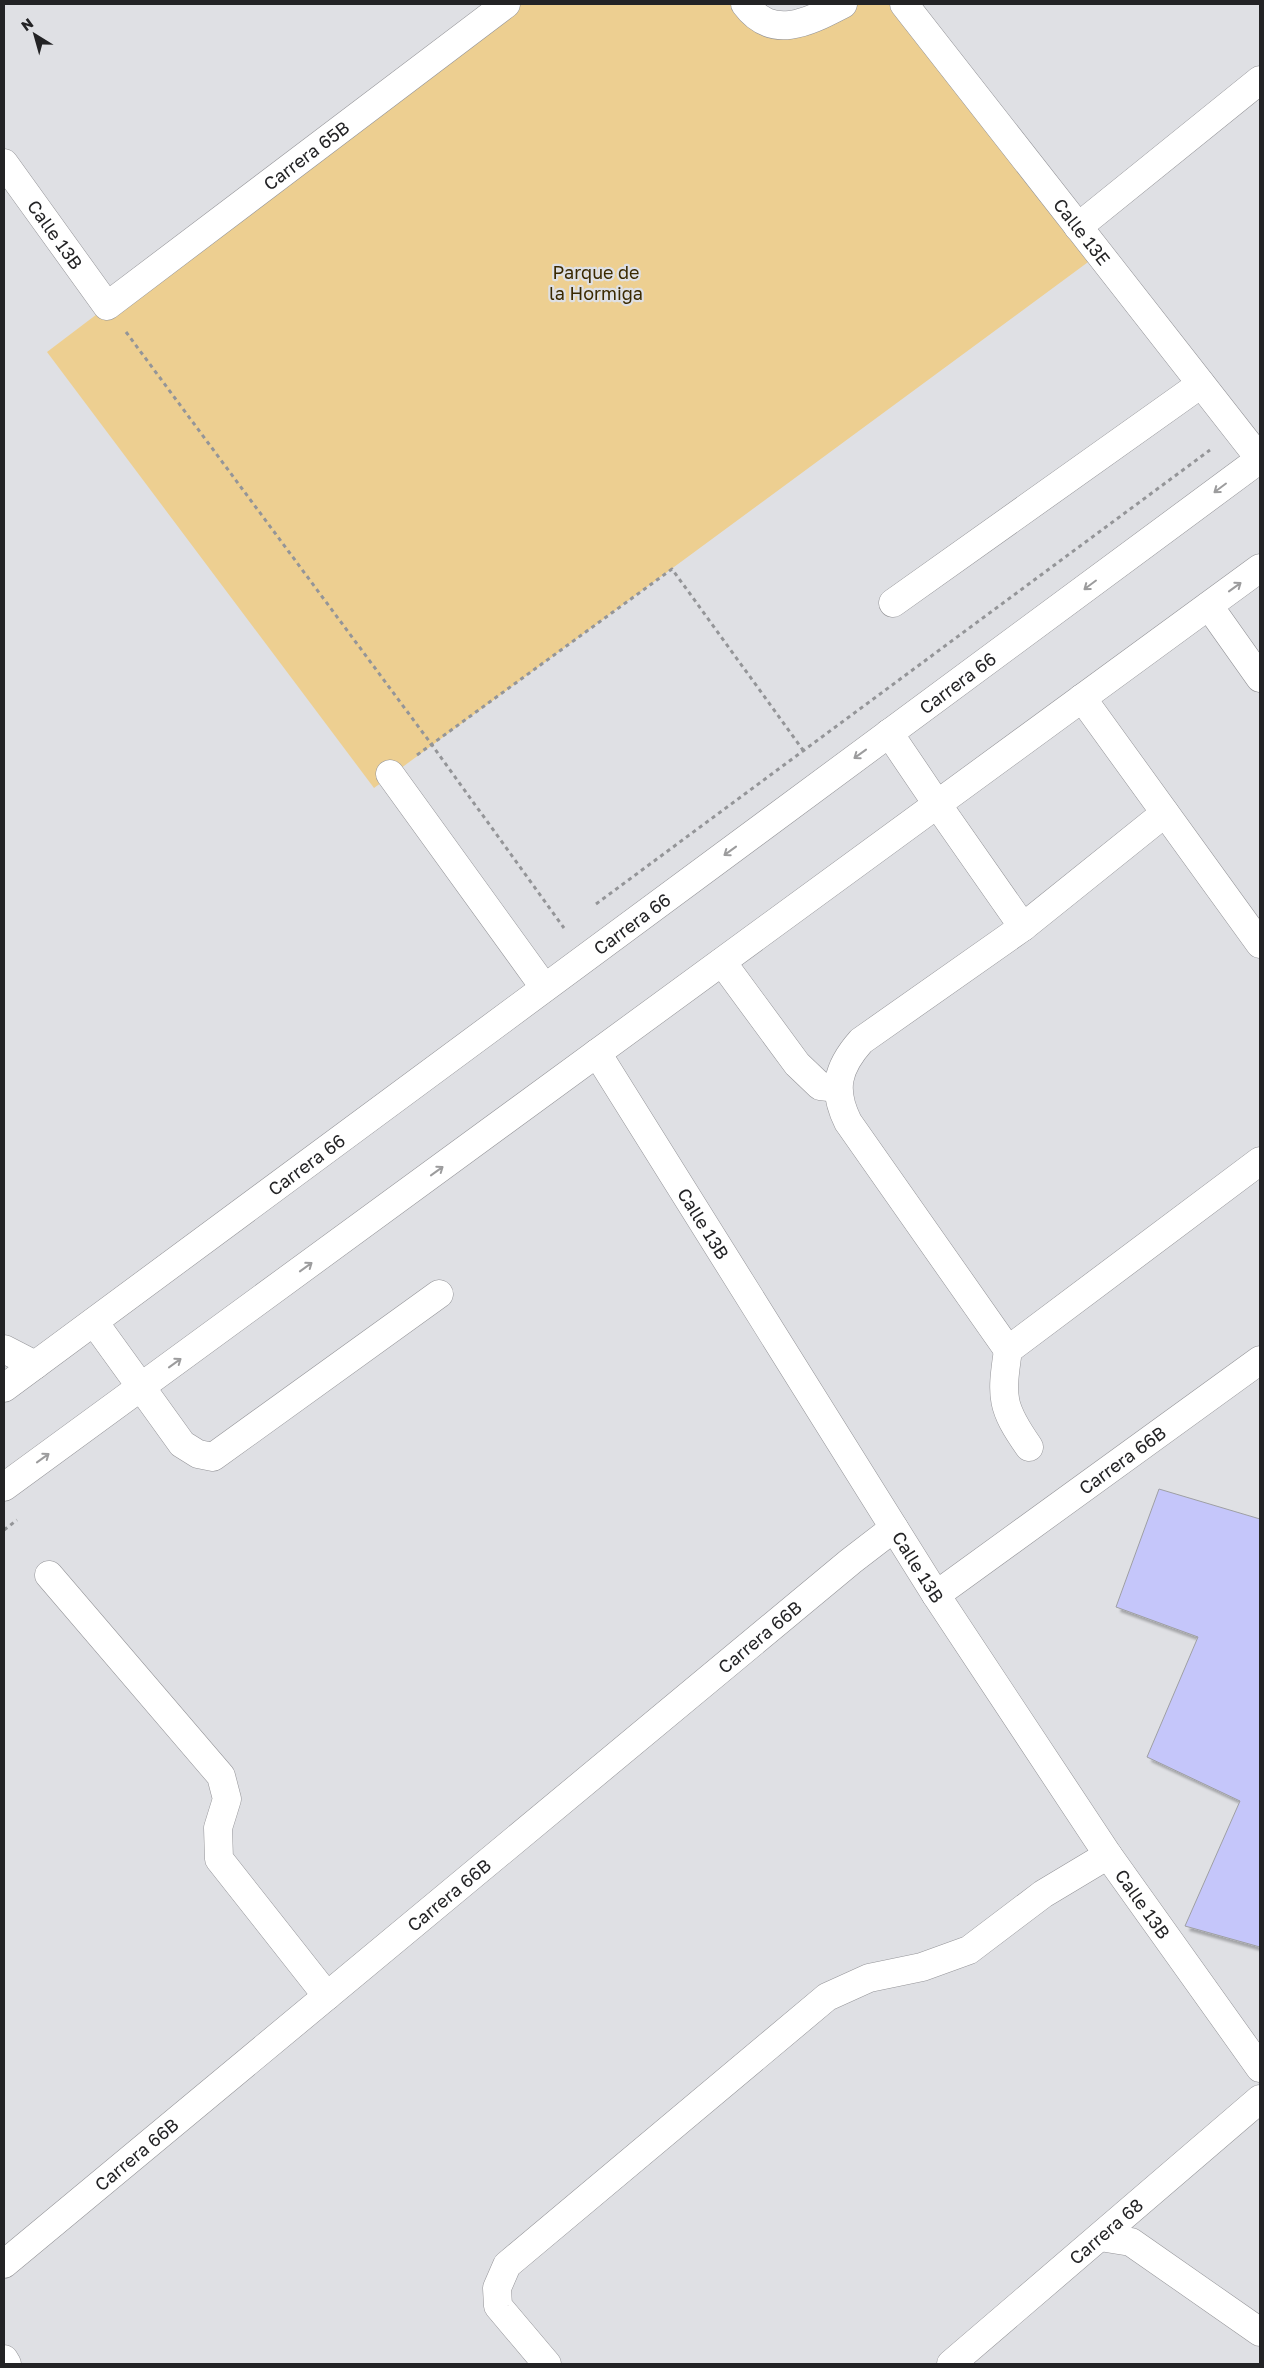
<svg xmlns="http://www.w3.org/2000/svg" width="1264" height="2368" viewBox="0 0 1264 2368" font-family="'Golos Text',sans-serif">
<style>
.green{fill:#edcf91}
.building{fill:#c5c6fa;stroke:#9e9fa3;filter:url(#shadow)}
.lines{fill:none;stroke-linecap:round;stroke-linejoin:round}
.minor-casing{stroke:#949498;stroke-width:29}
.major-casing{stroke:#949498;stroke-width:29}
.path{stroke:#949598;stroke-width:3;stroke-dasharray:4 4;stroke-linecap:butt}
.minor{stroke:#fff;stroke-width:28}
.major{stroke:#fff;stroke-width:28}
.oneway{stroke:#9c9c9d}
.labels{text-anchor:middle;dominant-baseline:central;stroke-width:4.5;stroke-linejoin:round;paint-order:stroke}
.street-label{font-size:18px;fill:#232325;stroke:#dfe0e4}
.park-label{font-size:18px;fill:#3a2900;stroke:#dfe0e4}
</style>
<defs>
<filter id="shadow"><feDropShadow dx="4.5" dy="4.5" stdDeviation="1" flood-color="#0004"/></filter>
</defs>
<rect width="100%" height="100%" fill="#dfe0e4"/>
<polygon class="green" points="506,4 745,4 775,25 843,4 904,4 1099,254 374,788 47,352"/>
<polygon class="building" points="1159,1489 1260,1519 1260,1947 1185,1926 1240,1801 1147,1757 1198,1637 1116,1607"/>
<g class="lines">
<defs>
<g id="minor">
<path d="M745,4C773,42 810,21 843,4"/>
<path id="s1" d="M904,4L1260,459"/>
<path id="s2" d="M4,163L107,306L506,4"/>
<polyline points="1078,227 1260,80"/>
<polyline points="893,603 1201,384"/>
<polyline points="1209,606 1260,678"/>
<polyline points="1082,698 1260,944"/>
<polyline points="390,774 544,987"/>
<polyline points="937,804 1023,927"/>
<polyline points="722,962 797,1064 820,1086 838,1088"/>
<path id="s3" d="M597,1053L936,1595L1108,1855L1260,2068"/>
<polyline points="4,1349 35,1365"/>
<path d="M1008,1350L848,1122C832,1090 837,1068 861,1041L1023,927L1165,813"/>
<polyline points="141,1387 182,1444 198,1454 213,1457 439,1294"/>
<path d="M1029,1447C1001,1407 1001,1398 1008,1350L1260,1161"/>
<polyline points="49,1575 221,1776 227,1799 218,1828 219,1859 327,1996"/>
<path id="s4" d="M936,1595L1260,1360"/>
<polyline points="1100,2237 1131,2242 1260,2332"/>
<path id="s5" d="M4,2264L851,1561L894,1528"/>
<polyline points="4,2359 7,2364"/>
<polyline points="547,2364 498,2306 497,2288 507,2265 827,1997 869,1978 922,1967 969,1950 1043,1894 1108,1855"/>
<path id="s6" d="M951,2364L1260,2099"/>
</g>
<g id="major">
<polyline points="889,733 937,804"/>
<polyline points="94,1322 141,1387"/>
<path id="s7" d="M4,1388L1260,459"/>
<polyline points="4,1487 1260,568"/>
</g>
</defs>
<use href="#minor" class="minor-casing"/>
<use href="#major" class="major-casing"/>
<g class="path">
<polyline points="126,332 432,745 564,928"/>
<polyline points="417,755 672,569 803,750"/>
<polyline points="596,904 1210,450"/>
<polyline points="4,1530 17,1520"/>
</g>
<use href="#minor" class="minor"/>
<use href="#major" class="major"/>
</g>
<defs><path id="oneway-shaft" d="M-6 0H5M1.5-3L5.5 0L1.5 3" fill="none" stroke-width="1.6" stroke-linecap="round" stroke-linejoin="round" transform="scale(1.25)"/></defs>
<g class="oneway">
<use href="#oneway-shaft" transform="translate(1220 488) rotate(143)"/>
<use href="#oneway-shaft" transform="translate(1090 585) rotate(143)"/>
<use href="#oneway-shaft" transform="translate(1235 587) rotate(-36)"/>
<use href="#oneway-shaft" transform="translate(860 754) rotate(144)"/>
<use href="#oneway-shaft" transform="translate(730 851) rotate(144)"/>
<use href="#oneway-shaft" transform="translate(437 1171) rotate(-36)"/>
<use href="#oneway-shaft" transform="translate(306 1267) rotate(-36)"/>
<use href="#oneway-shaft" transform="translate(175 1363) rotate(-36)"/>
<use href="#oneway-shaft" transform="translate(43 1458) rotate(-36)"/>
</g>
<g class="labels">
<g class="street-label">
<text stroke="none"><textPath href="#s2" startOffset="426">Carrera 65B</textPath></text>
<text stroke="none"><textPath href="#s1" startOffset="289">Calle 13E</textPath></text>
<text stroke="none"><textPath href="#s2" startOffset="88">Calle 13B</textPath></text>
<text stroke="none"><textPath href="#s7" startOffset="1186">Carrera 66</textPath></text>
<text stroke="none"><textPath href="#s7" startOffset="781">Carrera 66</textPath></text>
<text stroke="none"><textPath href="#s7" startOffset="376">Carrera 66</textPath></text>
<text stroke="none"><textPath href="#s3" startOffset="201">Calle 13B</textPath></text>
<text stroke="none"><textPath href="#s4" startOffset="230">Carrera 66B</textPath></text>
<text stroke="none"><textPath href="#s3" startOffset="606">Calle 13B</textPath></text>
<text stroke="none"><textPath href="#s5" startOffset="982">Carrera 66B</textPath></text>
<text stroke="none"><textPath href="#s5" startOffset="578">Carrera 66B</textPath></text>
<text stroke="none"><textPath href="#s3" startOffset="1011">Calle 13B</textPath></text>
<text stroke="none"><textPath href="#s5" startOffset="172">Carrera 66B</textPath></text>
<text stroke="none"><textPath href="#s6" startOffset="204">Carrera 68</textPath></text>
</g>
<g class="park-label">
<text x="596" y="272">Parque de<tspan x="596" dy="21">la Hormiga</tspan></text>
</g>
</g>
<rect width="1264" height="2368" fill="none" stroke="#232325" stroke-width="10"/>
<g transform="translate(35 35) rotate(323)" stroke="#dfe0e4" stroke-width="4" paint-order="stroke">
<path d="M0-4L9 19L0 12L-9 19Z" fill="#232325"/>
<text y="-8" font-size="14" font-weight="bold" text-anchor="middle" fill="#232325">N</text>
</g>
</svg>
